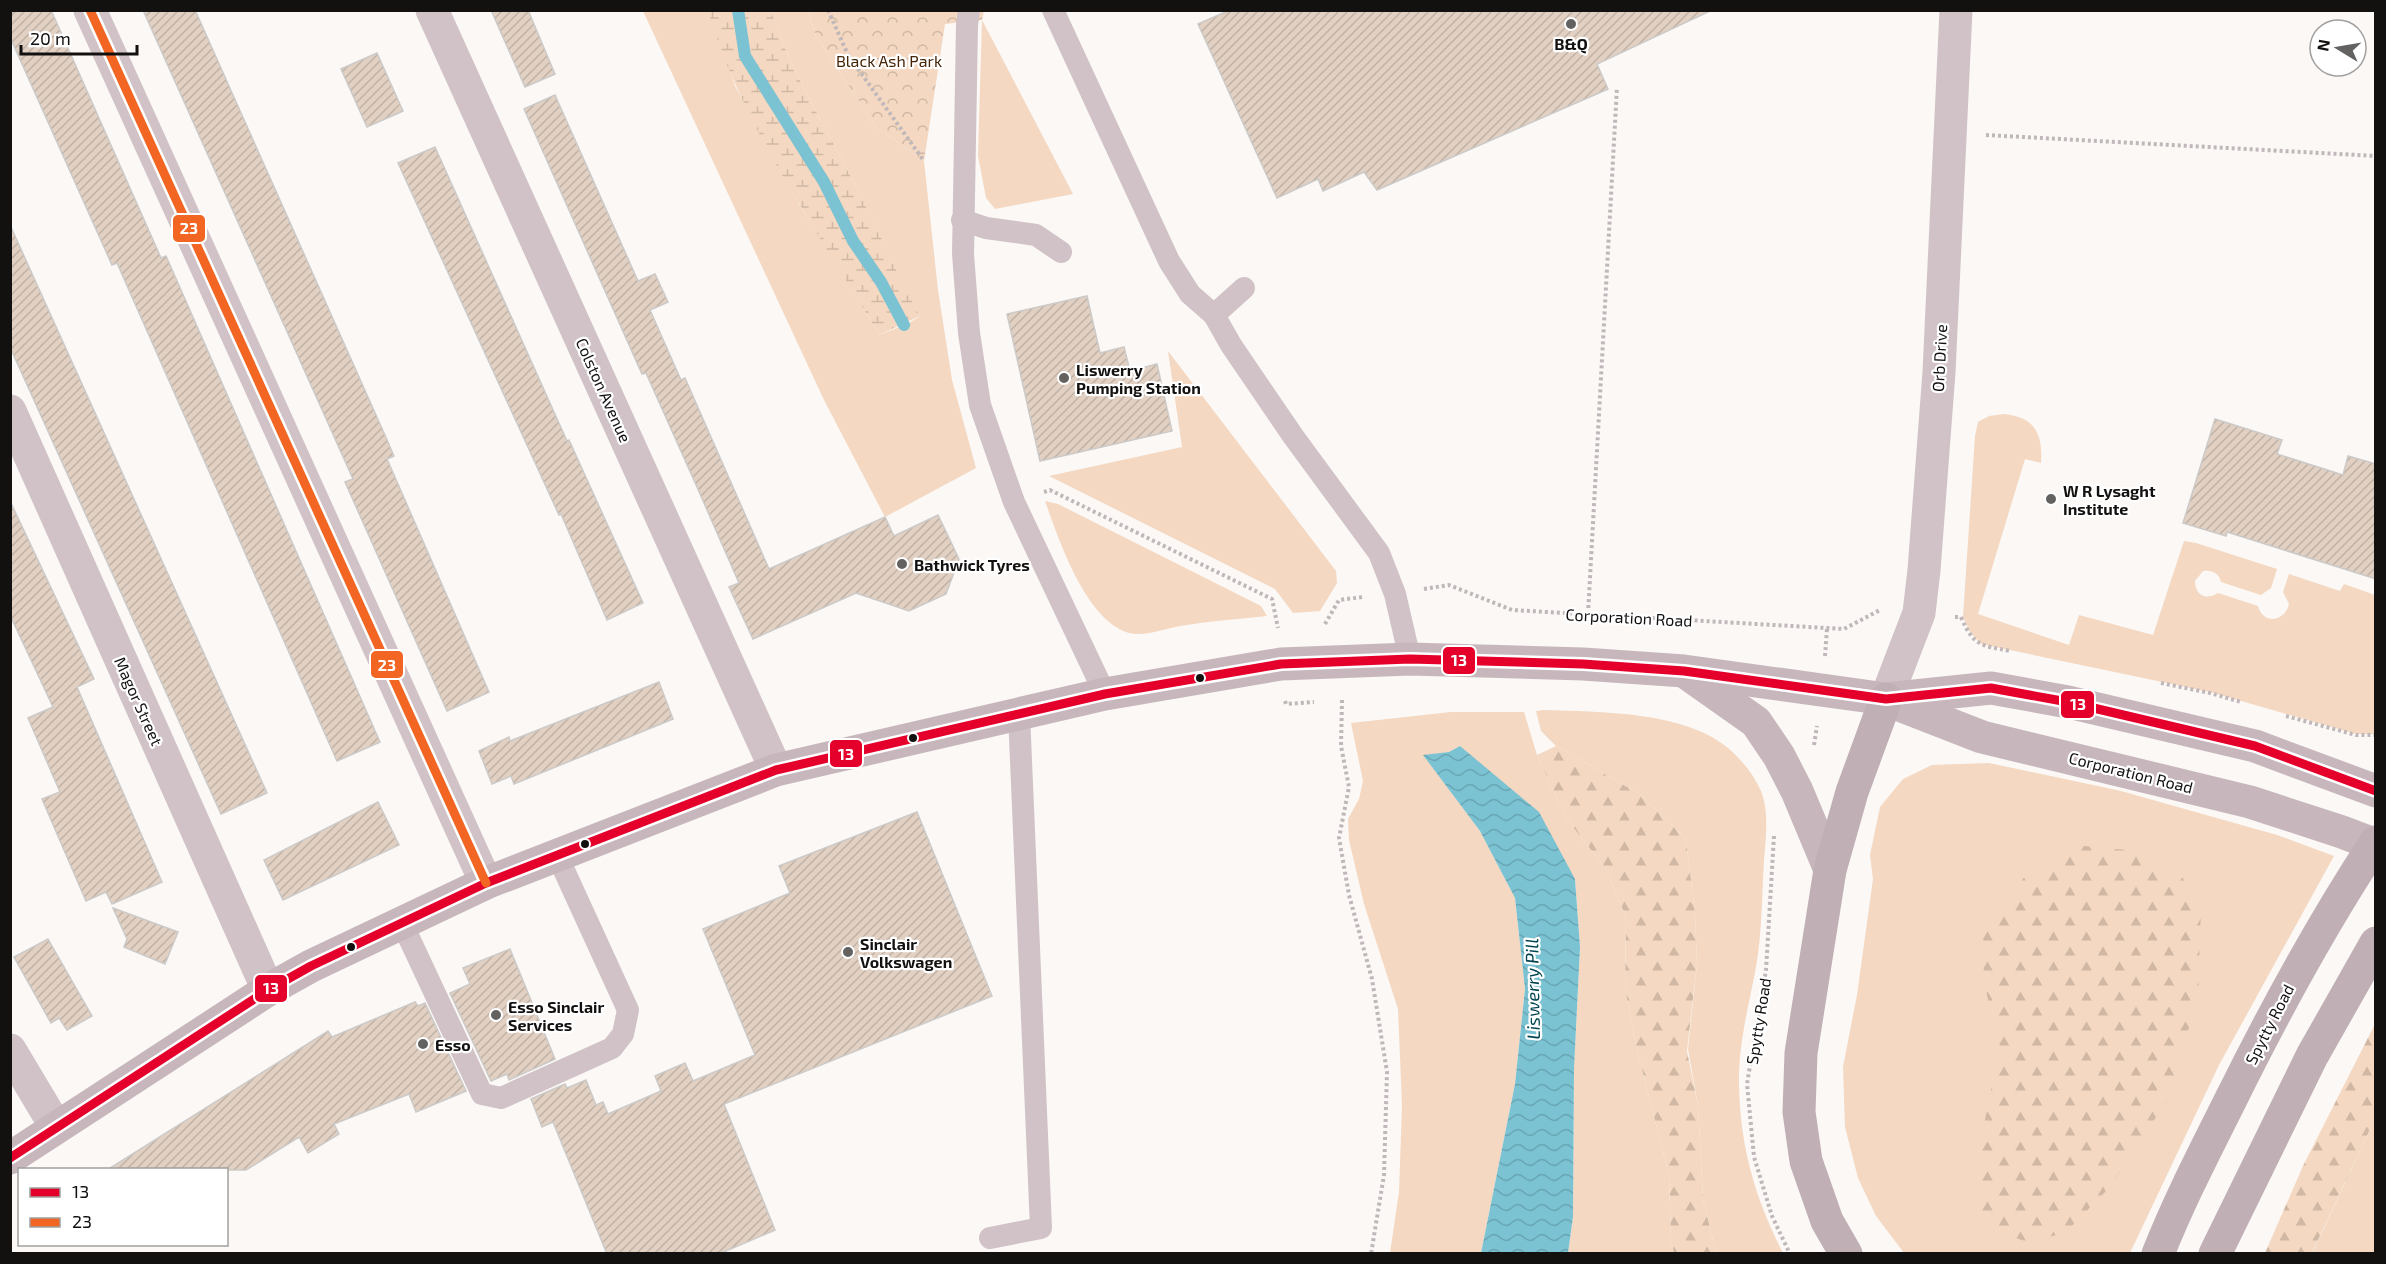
<svg xmlns="http://www.w3.org/2000/svg" width="2386" height="1264" viewBox="0 0 2386 1264" font-family="'Exo 2',sans-serif">
<style>
.grass{fill:#f4d8c1}
.forest{fill:url(#forest-firs)}
.wetland{fill:url(#wetland-marsh)}
.park{fill:url(#park-crowns)}
.water{fill:url(#water-waves)}
.lines{fill:none;stroke-linecap:round;stroke-linejoin:round}
.stream{stroke:#7bc2d2;stroke-width:12}
.building{fill:url(#building-hatch);stroke:#cccac8;stroke-width:1.5}
.path{stroke:#c0b7ba;stroke-width:4;stroke-dasharray:3 3;stroke-linecap:butt}
.lane{stroke:#d0c2c6;stroke-width:22}
.street{stroke:#d0c2c6;stroke-width:33}
.secondary{stroke:#c7b7bc;stroke-width:33}
.primary{stroke:#c0afb5;stroke-width:33}
.bus-1-casing{stroke:#fff;stroke-width:14}
.bus-2-casing{stroke:#fff;stroke-width:14}
.bus-1{stroke:#e4002b;stroke-width:9}
.bus-2{stroke:#f26522;stroke-width:9}
.poi-dot{fill:#646260;stroke:#fff;stroke-width:2}
.bus-dot{fill:#131110;stroke:#fff;stroke-width:2}
.labels{text-anchor:middle;dominant-baseline:central;stroke-width:4.5;stroke-linejoin:round;paint-order:stroke}
.poi-label{font-size:16px;font-weight:bold;fill:#131110;stroke:#fff;text-anchor:start}
.park-label{font-size:16px;fill:#442508;stroke:#fff}
.street-label{font-size:16px;fill:#131110;stroke:#fff}
.water-label{font-size:18px;font-style:italic;fill:#024350;stroke:#fff}
.line-badge{stroke:#fff;stroke-width:2}
.badge-label{font-size:16px;text-anchor:middle;font-weight:bold;fill:#fff}
</style>
<defs>
<pattern id="forest-firs" width="22" height="20" patternUnits="userSpaceOnUse" patternTransform="scale(1.5)"><rect width="22" height="20" fill="#f4d8c1"/><path d="M5 1l3.5 6h-7zM16 11l3.5 6h-7z" fill="#d0b8a5"/></pattern>
<pattern id="wetland-marsh" width="20" height="14" patternUnits="userSpaceOnUse" patternTransform="scale(1.5)"><rect width="20" height="14" fill="#f4d8c1"/><path d="M1 5h8M5 5V1M11 12h8M15 12V8" fill="none" stroke="#d0b8a5"/></pattern>
<pattern id="park-crowns" width="20" height="18" patternUnits="userSpaceOnUse" patternTransform="scale(1.5)"><rect width="20" height="18" fill="#f4d8c1"/><path d="M2 6a3 3 0 1 1 6 0M12 15a3 3 0 1 1 6 0" fill="none" stroke="#d0b8a5"/></pattern>
<pattern id="water-waves" width="16" height="10" patternUnits="userSpaceOnUse" patternTransform="scale(1.5)"><rect width="16" height="10" fill="#7bc2d2"/><path d="M0 5q4-4 8 0t8 0" fill="none" stroke="#69a6b3"/></pattern>
<pattern id="building-hatch" width="6" height="6" patternUnits="userSpaceOnUse" patternTransform="scale(1.5)"><rect width="6" height="6" fill="#e2d1c3"/><path d="M-1 1l2-2M0 6l6-6M5 7l2-2" fill="none" stroke="#c1b2a6"/></pattern>
</defs>
<rect width="100%" height="100%" fill="#fbf8f6"/>
<g class="grass">
<path d="M643,11H709L735,86L800,206L834,259L879,335L909,323L920,316C891,265 870,211 842,160C816,111 788,63 771,11H808L816,36L876,127L924,161L938,290L952,380L976,468L885,517L824,400Z"/>
<polygon points="982,20 1073,194 995,209 986,198 978,156"/>
<polygon points="1168,351 1336,571 1337,583 1320,611 1293,613 1275,589 1049,476 1182,447"/>
<path d="M2004,414C2035,417 2043,434 2041,463L2025,459L1978,614L2069,645L2079,615L2153,635L2184,541L2196,543L2277,569L2271,588L2261,595L2221,582C2219,573 2212,570 2203,571L2195,581C2195,595 2206,601 2218,593L2258,606C2263,625 2285,622 2289,604L2283,592L2289,574L2340,591L2344,584L2375,595V734H2356L2210,692L1981,644L1970,632L1963,617L1975,436L1978,422L1989,416Z"/>
<path d="M1045,501L1058,504L1261,606L1267,616C1238,619 1209,621 1180,626C1163,629 1143,638 1126,632C1084,616 1059,540 1045,501Z"/>
<path d="M1544,710C1599,712 1684,711 1728,748C1742,760 1754,775 1761,791C1769,810 1766,839 1764,859C1762,895 1762,932 1756,967C1749,1005 1738,1045 1739,1084C1740,1147 1755,1198 1783,1253H1716L1703,1199L1698,1106L1688,1049L1697,964L1695,913L1686,839L1641,795L1556,746L1541,731L1536,711Z"/>
<polygon points="1451,712 1524,712 1537,755 1566,818 1606,869 1626,917 1625,988 1636,1046 1669,1175 1671,1241 1674,1253 1568,1253 1573,1217 1574,1069 1580,947 1575,879 1460,746 1449,752 1424,756 1480,831 1515,898 1525,989 1515,1084 1481,1253 1390,1253 1399,1192 1402,1105 1398,1009 1364,904 1349,840 1348,819 1359,799 1363,781 1351,723"/>
<polygon points="1989,763 2121,791 2277,835 2334,856 2219,1065 2130,1253 1904,1253 1876,1216 1858,1178 1845,1127 1843,1067 1857,995 1873,879 1870,855 1880,807 1903,779 1932,765"/>
<polygon points="2372,1125 2375,1126 2375,1253 2312,1254"/>
</g>
<g class="forest">
<polygon points="1556,746 1641,795 1686,839 1695,913 1697,964 1687,1051 1698,1106 1703,1199 1716,1253 1674,1253 1671,1241 1669,1175 1636,1046 1625,988 1626,917 1606,869 1566,818 1537,755"/>
<polygon points="2074,845 2127,850 2178,871 2201,906 2198,998 2166,1102 2109,1188 2065,1233 2027,1242 1981,1225 1975,1168 2000,1047 1984,983 1983,928 2026,875"/>
<polygon points="2375,1024 2375,1126 2372,1125 2312,1253 2265,1253 2303,1166"/>
</g>
<path class="wetland" d="M708,11H771C788,63 816,111 842,160C870,211 892,265 920,316L879,335C818,230 743,129 708,11Z"/>
<polygon class="park" points="808,11 984,11 982,20 945,24 924,161 876,127 816,36"/>
<polygon class="water" points="1460,746 1539,812 1575,879 1580,947 1574,1069 1573,1217 1568,1253 1481,1253 1515,1084 1525,989 1515,898 1480,831 1423,755 1449,752"/>
<g class="lines">
<polyline class="stream" points="738,10 745,56 824,182 853,241 881,282 904,325"/>
</g>
<g class="building">
<polygon points="10,10 51,10 161,258 166,256 380,742 337,761 117,263 112,265 10,37"/>
<polygon points="143,10 195,10 384,433 394,456 387,459 489,692 447,711 345,482 353,479"/>
<polygon points="491,10 528,10 555,74 525,87"/>
<polygon points="1230,10 1712,10 1597,64 1608,89 1377,190 1364,172 1323,191 1318,179 1277,198 1198,24"/>
<polygon points="377,53 403,111 367,127 341,69"/>
<polygon points="555,95 638,281 655,274 668,302 650,310 681,380 685,378 769,569 885,517 894,536 938,515 959,559 946,594 909,611 856,593 753,639 729,587 739,583 697,487 646,373 642,374 524,109"/>
<polygon points="435,147 567,441 569,440 643,603 607,620 561,514 559,515 398,163"/>
<polygon points="10,225 267,793 221,814 10,347"/>
<polygon points="1087,296 1100,353 1124,347 1130,371 1157,364 1172,431 1040,461 1007,314"/>
<polygon points="2215,419 2282,440 2277,454 2343,475 2348,456 2376,464 2376,579 2227,532 2226,536 2183,523"/>
<polygon points="10,501 94,679 77,687 162,882 112,904 106,892 86,901 42,799 60,792 28,718 53,707 10,615"/>
<polygon points="659,682 673,719 514,784 511,776 492,784 479,751 509,737 510,741"/>
<polygon points="378,802 399,845 283,900 264,860"/>
<polygon points="917,812 992,996 724,1104 775,1230 719,1254 607,1254 553,1122 542,1127 531,1099 565,1084 567,1088 586,1080 596,1105 603,1102 608,1114 661,1091 655,1076 685,1063 693,1081 755,1055 703,929 790,893 779,866"/>
<polygon points="113,908 178,932 165,964 124,947 127,939"/>
<polygon points="48,939 92,1016 67,1030 59,1018 51,1023 14,957"/>
<polygon points="510,949 555,1059 509,1080 507,1074 491,1081 450,993 470,984 463,968"/>
<polygon points="415,1002 418,1006 425,1003 466,1091 416,1112 409,1094 334,1124 339,1134 308,1153 299,1137 246,1170 107,1170 328,1031 332,1037"/>
</g>
<g class="lines">
<g class="path">
<polyline points="828,10 848,55 924,161"/>
<polyline points="1986,135 2376,156"/>
<polyline points="1044,492 1050,490 1272,599 1278,628"/>
<polyline points="1424,589 1449,585 1512,610 1844,629 1880,610"/>
<polyline points="1588,614 1617,87"/>
<path d="M1955,617H1961C1974,647 1981,645 2010,651"/>
<polyline points="1325,624 1339,600 1363,597"/>
<polyline points="1825,656 1827,628"/>
<polyline points="2161,683 2210,693 2241,702"/>
<polyline points="1342,700 1341,746 1349,787 1339,838 1349,895 1372,979 1387,1072 1384,1175 1371,1254"/>
<polyline points="1285,701 1286,704 1314,702"/>
<polyline points="2286,716 2356,735 2376,735"/>
<polyline points="1814,745 1817,726"/>
<polyline points="1774,836 1766,970 1747,1084 1754,1157 1772,1216 1790,1254"/>
</g>
<g class="lane">
<polyline points="969,10 967,25 963,254 969,333 980,405 1014,502 1105,694"/>
<polyline points="1053,10 1169,261 1190,294 1214,315 1231,345 1293,436 1379,553 1395,594 1410,659"/>
<polyline points="962,220 986,228 1036,235 1061,252"/>
<polyline points="1214,315 1244,288"/>
<polyline points="402,923 482,1094 501,1098 612,1048 623,1034 628,1010 557,855"/>
<polyline points="990,1238 1041,1228 1019,714"/>
</g>
<g class="street">
<polyline points="90,10 486,883"/>
<polyline points="432,10 776,770"/>
<polyline points="10,411 268,990"/>
<polyline points="1886,699 1919,613 1924,570 1939,372 1956,10"/>
<polyline points="10,1050 56,1127"/>
</g>
<g class="secondary">
<polyline points="1688,674 1756,722 1779,756 1797,791 1830,870"/>
<polyline points="1892,702 1982,737 2250,802 2342,832 2376,845"/>
<polyline points="10,1158 268,990 311,966 486,883 776,770 1105,694 1281,664 1410,659 1583,664 1684,671 1886,699 1991,688 2068,702 2255,746 2376,791"/>
</g>
<g class="primary">
<polyline points="1846,1254 1827,1221 1806,1161 1799,1112 1801,1053 1830,870 1852,792 1886,699"/>
<path d="M2158,1254C2179,1201 2205,1151 2230,1101C2274,1012 2321,925 2376,842"/>
<polyline points="2215,1254 2312,1056 2376,943"/>
</g>
<defs>
<polyline id="bus-1" points="10,1158 268,990 311,966 486,883 776,770 1105,694 1281,664 1410,659 1583,664 1684,671 1886,699 1991,688 2068,702 2255,746 2376,791"/>
<polyline id="bus-2" points="90,10 486,883"/>
</defs>
<use href="#bus-1" class="bus-1-casing"/>
<use href="#bus-2" class="bus-2-casing"/>
<use href="#bus-1" class="bus-1"/>
<use href="#bus-2" class="bus-2"/>
</g>
<g class="poi-dot">
<circle cx="1571" cy="24" r="6"/>
<circle cx="1064" cy="378" r="6"/>
<circle cx="2051" cy="499" r="6"/>
<circle cx="902" cy="564" r="6"/>
<circle cx="848" cy="952" r="6"/>
<circle cx="496" cy="1015" r="6"/>
<circle cx="423" cy="1044" r="6"/>
</g>
<g class="bus-dot">
<circle cx="1200" cy="678" r="5"/>
<circle cx="913" cy="738" r="5"/>
<circle cx="585" cy="844" r="5"/>
<circle cx="351" cy="947" r="5"/>
</g>
<g class="labels">
<g class="poi-label">
<text x="1571" y="43" text-anchor="middle">B&amp;Q</text>
<text x="1076" y="369">Liswerry<tspan x="1076" dy="18">Pumping Station</tspan></text>
<text x="2063" y="490">W R Lysaght<tspan x="2063" dy="18">Institute</tspan></text>
<text x="914" y="564">Bathwick Tyres</text>
<text x="860" y="943">Sinclair<tspan x="860" dy="18">Volkswagen</tspan></text>
<text x="508" y="1006">Esso Sinclair<tspan x="508" dy="18">Services</tspan></text>
<text x="435" y="1044">Esso</text>
</g>
<g class="park-label">
<text x="889" y="60">Black Ash Park</text>
</g>
<g class="street-label">
<text transform="translate(1939 358) rotate(-87)">Orb Drive</text>
<text transform="translate(604 390) rotate(66)">Colston Avenue</text>
<text transform="translate(1629 617) rotate(3)">Corporation Road</text>
<text transform="translate(139 701) rotate(66)">Magor Street</text>
<text transform="translate(2131 772) rotate(14)">Corporation Road</text>
<text transform="translate(1758 1021) rotate(-81)">Spytty Road</text>
<text transform="translate(2269 1024) rotate(-63)">Spytty Road</text>
</g>
<g class="water-label">
<text transform="translate(1532 989) rotate(-91)">Liswerry Pill</text>
</g>
</g>
<g class="line-badge">
<rect x="172" y="214" width="34" height="29" rx="6" fill="#f26522"/>
<rect x="1442" y="646" width="34" height="29" rx="6" fill="#e4002b"/>
<rect x="370" y="650" width="34" height="29" rx="6" fill="#f26522"/>
<rect x="2060" y="690" width="35" height="29" rx="6" fill="#e4002b"/>
<rect x="829" y="739" width="34" height="29" rx="6" fill="#e4002b"/>
<rect x="254" y="974" width="34" height="29" rx="6" fill="#e4002b"/>
</g>
<g class="badge-label">
<text x="189" y="234">23</text>
<text x="1459" y="666">13</text>
<text x="387" y="671">23</text>
<text x="2078" y="710">13</text>
<text x="846" y="760">13</text>
<text x="271" y="994">13</text>
</g>
<rect width="2386" height="1264" fill="none" stroke="#131110" stroke-width="24"/>
<rect x="18" y="1168" width="210" height="78" fill="#ffffff" stroke="#a1a09f" stroke-width="1.5"/>
<rect x="30" y="1188" width="30" height="9" fill="#e4002b" stroke="#a1a09f" stroke-width="1.5"/>
<text x="72" y="1198" font-size="18" fill="#131110">13</text>
<rect x="30" y="1218" width="30" height="9" fill="#f26522" stroke="#a1a09f" stroke-width="1.5"/>
<text x="72" y="1228" font-size="18" fill="#131110">23</text>
<g transform="translate(2338 48) rotate(281)"><circle r="28" fill="#ffffff" stroke="#a1a09f" stroke-width="1.5"/>
<path d="M0-4.5L10 22L0 15L-10 22Z" fill="#646260"/>
<text y="-9" font-size="16" font-weight="bold" text-anchor="middle" fill="#131110">N</text>
</g>
<path d="M21 45v9h116v-9" fill="none" stroke="#131110" stroke-width="3"/>
<text x="30" y="45" font-size="18" fill="#131110" stroke="#ffffff" stroke-width="4.5" paint-order="stroke">20 m</text>
</svg>
